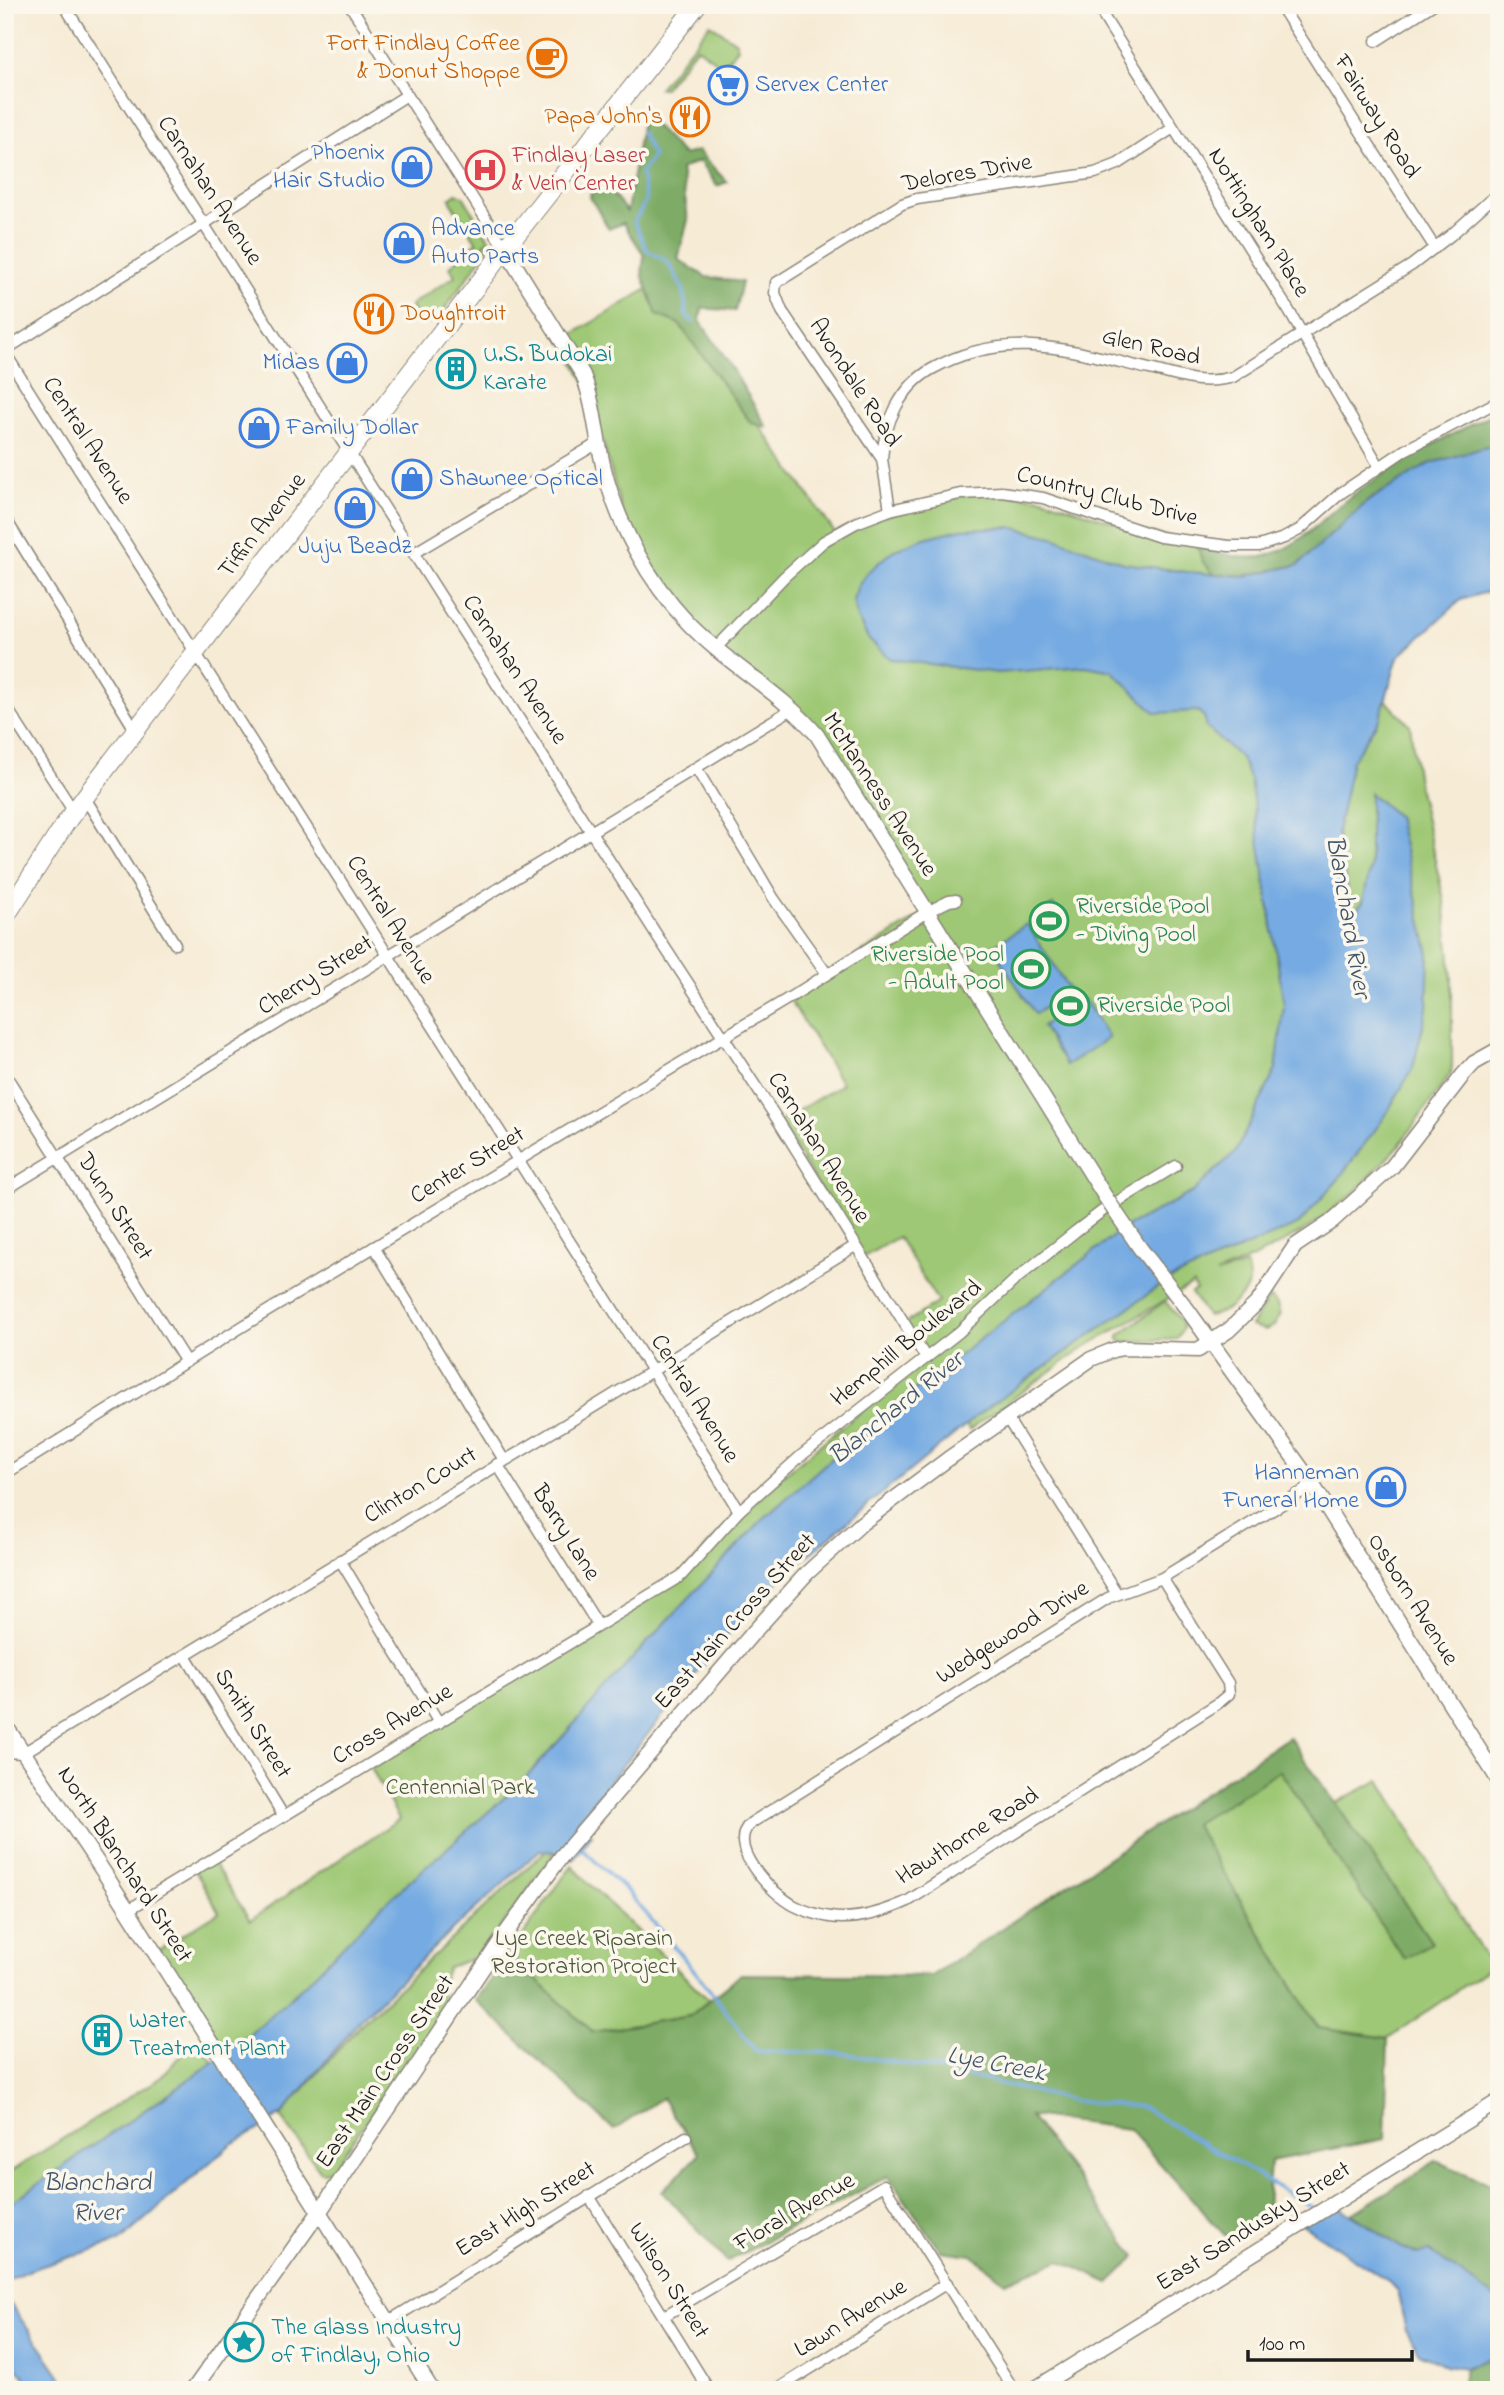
<svg xmlns="http://www.w3.org/2000/svg" width="1504" height="2395" viewBox="0 0 1504 2395" font-family="'Indie Flower',sans-serif">
<style>
.green{fill:#9ec875;stroke:#5d7248;stroke-width:2}
.forest{fill:#7eac66;stroke:#4d6441;stroke-width:2}
.water{fill:#75aae2;stroke:#48637f;stroke-width:2}
.lines{fill:none;stroke-linecap:round;stroke-linejoin:round}
.stream{stroke:#75aae2;stroke-width:3.5}
.minor-casing{stroke:#898478;stroke-width:13}
.major-casing{stroke:#898478;stroke-width:17}
.highway-casing{stroke:#898478;stroke-width:20}
.minor{stroke:#fff;stroke-width:10}
.major{stroke:#fff;stroke-width:14}
.highway{stroke:#fff;stroke-width:18}
.major-bridge-casing{stroke:#898478;stroke-width:17;stroke-linecap:butt}
.major-bridge{stroke:#fff;stroke-width:14}
.labels{text-anchor:middle;dominant-baseline:central;stroke-width:7;stroke-linejoin:round;paint-order:stroke}
.food-label{font-size:24px;fill:#c56008;stroke:#fbf7ec;text-anchor:end}
.shop-label{font-size:24px;fill:#366cbe;stroke:#fbf7ec;text-anchor:start}
.street-label{font-size:24px;fill:#1c1c1c;stroke:#fbf7ec}
.health-label{font-size:24px;fill:#be3a42;stroke:#fbf7ec;text-anchor:start}
.culture-label{font-size:24px;fill:#0d838f;stroke:#fbf7ec;text-anchor:start}
.leisure-label{font-size:24px;fill:#27864d;stroke:#fbf7ec;text-anchor:start}
.park-label{font-size:24px;fill:#4a583b;stroke:#fbf7ec}
.water-label{font-size:26px;font-style:italic;fill:#40556b;stroke:#fbf7ec}
</style>
<rect width="100%" height="100%" fill="#fbf7ec"/>
<filter id="ink" filterUnits="userSpaceOnUse"><feTurbulence type="fractalNoise" baseFrequency=".0143" numOctaves="2"/><feDisplacementMap in="SourceGraphic" scale="14" xChannelSelector="R" yChannelSelector="G"/><feConvolveMatrix kernelMatrix="1 2 1 2 8 2 1 2 1" color-interpolation-filters="sRGB"/></filter>
<filter id="wash" filterUnits="userSpaceOnUse"><feTurbulence type="fractalNoise" baseFrequency=".00686" numOctaves="4" result="noise"/><feDisplacementMap in="SourceGraphic" scale="28" xChannelSelector="R" yChannelSelector="G"/><feGaussianBlur stdDeviation="1.57" result="paint"/><feColorMatrix in="noise" values="0 0 0 0 0 0 0 0 0 0 0 0 0 0 0 0 0 1.4 0 .05"/><feComposite in="paint" operator="in"/></filter>
<g filter="url(#wash)">
<rect width="100%" height="100%" fill="#f6ebd5"/>
<g class="green">
<polygon points="710,24 736,42 738,48 722,66 697,47 664,88 659,88"/>
<path d="M456,193L463,196L489,239L484,245L488,249L439,317C424,329 419,321 411,308L412,304L455,276L450,267L468,248L477,243L452,204L450,198Z"/>
<path d="M659,282L835,533L856,523L977,492L1043,498L1136,530L1207,544L1214,574L1331,645L1410,725L1419,790L1444,900L1452,979V1072L1398,1147L1352,1195L1306,1230L1256,1257L1216,1274L1246,1265C1248,1272 1251,1280 1247,1287C1241,1301 1222,1315 1207,1316L1191,1293L1196,1290L1193,1284L1082,1349L969,1430L951,1400L236,2080L155,1952L219,1912L194,1869L211,1859L250,1920L399,1819L369,1764L681,1576L739,1511L926,1358L904,1324L938,1302L898,1237L862,1258L779,1122L842,1084L789,998L927,912L817,735L688,623L628,534L589,390L563,340Z"/>
<polygon points="1270,1297 1277,1304 1280,1315 1274,1326 1265,1330 1251,1326"/>
<polygon points="1165,1301 1181,1321 1183,1328 1177,1339 1122,1342 1119,1340 1119,1335"/>
<polygon points="1280,1770 1432,1943 1335,1803 1380,1780 1491,1967 1388,2038 1319,2028 1193,1823"/>
<polygon points="545,1851 555,1852 480,1956 448,1967 440,1987 446,2007 442,2017 380,2109 376,2107 331,2171 321,2172 280,2116 360,2025"/>
<polygon points="572,1865 586,1881 709,2000 690,2016 593,2032 509,1955"/>
<polygon points="195,2040 214,2062 5,2207 5,2175 161,2077"/>
</g>
<g class="forest">
<polygon points="643,113 683,155 698,151 727,182 717,186 699,161 681,169 688,220 678,259 706,277 742,282 735,311 702,308 700,321 730,365 767,427 751,423 679,324 657,315 642,274 644,255 623,223 609,229 590,197 593,182 604,184 627,212"/>
<path d="M1499,410V449L1486,447L1429,465L1368,501L1298,565L1244,576L1214,574L1202,561L1198,548C1222,553 1248,563 1272,554C1304,543 1324,516 1350,497C1396,463 1448,436 1499,410Z"/>
<polygon points="1289,1737 1432,1943 1404,1959 1280,1771 1194,1824 1318,2028 1388,2038 1385,2139 1270,2161 1267,2210 1228,2239 1129,2129 1030,2116 1136,2257 1109,2283 1060,2260 1005,2282 972,2255 941,2251 888,2176 727,2262 662,2191 699,2154 662,2098 614,2130 475,2000 509,1955 593,2032 690,2016 741,1974 931,1976"/>
<polygon points="1436,2161 1499,2188 1499,2301 1429,2251 1418,2255 1402,2248 1352,2214"/>
<polygon points="1499,2354 1499,2390 1460,2390 1465,2368"/>
</g>
<g class="water">
<polygon points="1486,447 1499,449 1499,588 1461,600 1398,657 1380,718 1352,761 1337,832 1351,915 1363,902 1370,868 1370,793 1397,816 1429,954 1427,1009 1413,1068 1384,1118 1337,1181 1299,1224 1168,1280 983,1411 869,1504 788,1572 740,1619 579,1820 592,1834 573,1860 555,1852 540,1850 448,1934 359,2021 284,2112 260,2129 231,2144 120,2241 24,2272 5,2282 5,2207 214,2062 231,2045 250,2034 306,1983 384,1904 522,1782 641,1649 762,1520 863,1430 1124,1228 1193,1192 1236,1151 1276,1069 1284,1005 1250,780 1241,758 1205,726 1205,718 1198,711 1156,713 1112,671 1086,666 998,673 890,659 869,640 857,618 853,600 858,586 868,572 892,551 924,538 961,529 1010,527 1053,537 1124,563 1187,572 1245,576 1298,565 1368,501 1429,464"/>
<polygon points="1053,905 1065,924 1046,936 1034,918"/>
<polygon points="1027,924 1070,991 1035,1014 992,947"/>
<polygon points="1084,999 1109,1038 1066,1065 1042,1026"/>
<polygon points="1335,2204 1402,2248 1418,2255 1429,2251 1499,2301 1499,2354 1465,2368 1446,2365 1419,2353 1406,2330 1397,2291 1387,2280 1302,2224"/>
<polygon points="5,2296 62,2378 67,2390 35,2390 5,2353"/>
</g>
<g class="lines">
<g class="stream">
<polyline points="641,132 653,156 641,173 646,201 634,222 647,250 668,262 684,291 686,315 693,322"/>
<polyline points="579,1846 626,1890 699,1976 756,2051 839,2053 941,2070 1075,2101 1142,2107 1315,2209"/>
</g>
</g>
</g>
<g filter="url(#ink)">
<g class="lines">
<defs>
<g id="minor">
<polyline points="64,5 658,937 779,1122 926,1358"/>
<polyline points="350,5 505,249"/>
<polyline points="1099,5 1105,19 1289,311 1379,466"/>
<polyline points="1282,8 1435,248"/>
<polyline points="1376,41 1432,5"/>
<polyline points="5,350 407,95"/>
<polyline points="5,353 652,1371 739,1511"/>
<path d="M882,459C884,424 900,387 932,369C1006,327 1073,351 1149,369C1180,376 1201,386 1233,377L1412,265L1451,235L1499,192"/>
<polyline points="890,510 882,459 782,311 775,293 776,283 902,204 917,199 1095,173 1118,164 1173,128"/>
<polyline points="5,518 136,731"/>
<polyline points="414,553 598,443"/>
<polyline points="716,648 784,577 824,541 856,523 890,510 960,494 1002,492 1043,498 1160,537 1229,546 1259,546 1284,538 1299,530 1341,493 1405,450 1499,401"/>
<polyline points="5,705 74,812"/>
<polyline points="696,768 774,899 827,974"/>
<polyline points="85,798 175,944"/>
<polyline points="5,1074 186,1362"/>
<polyline points="5,1190 792,709"/>
<polyline points="374,1247 504,1460"/>
<polyline points="1007,1418 1117,1594"/>
<polyline points="497,1464 598,1625"/>
<polyline points="5,1474 261,1315 789,998 927,912 949,901 956,900"/>
<polyline points="340,1560 439,1723"/>
<path d="M1162,1578L1228,1683L1229,1694L1217,1704L908,1901C884,1912 857,1921 830,1917C818,1915 805,1911 795,1906C772,1894 724,1846 751,1823L1108,1598L1162,1578L1313,1485"/>
<polyline points="185,1655 283,1815"/>
<polyline points="5,1752 23,1753 574,1419 855,1246"/>
<polyline points="128,1910 681,1576 739,1511 802,1455 958,1333 1016,1279 1076,1231 1105,1209 1176,1166"/>
<polyline points="589,2196 709,2390"/>
<polyline points="664,2316 884,2185 1014,2390"/>
<polyline points="389,2321 686,2137"/>
<polyline points="776,2390 947,2283"/>
</g>
<g id="major">
<path d="M505,249L583,375C595,405 596,438 604,469C618,525 648,581 688,623C727,664 780,691 817,735L1106,1198"/>
<polyline points="1187,1309 1309,1479 1499,1781"/>
<polyline points="5,1725 105,1874 432,2390"/>
<polyline points="193,2390 320,2211 506,1933 561,1857 752,1634 807,1573 862,1523 948,1459 1091,1359 1113,1350 1123,1348 1198,1350 1229,1330 1258,1302 1295,1246 1331,1222 1392,1167 1463,1075 1474,1063 1499,1049"/>
<polyline points="1033,2390 1499,2101"/>
</g>
<polyline id="highway" points="5,917 65,824 99,778 505,249 697,5"/>
</defs>
<use href="#minor" class="minor-casing"/>
<use href="#major" class="major-casing"/>
<use href="#highway" class="highway-casing"/>
<use href="#minor" class="minor"/>
<use href="#major" class="major"/>
<use href="#highway" class="highway"/>
<defs>
<polyline id="major-bridge" points="1106,1198 1140,1248 1187,1309"/>
</defs>
<use href="#major-bridge" class="major-bridge-casing"/>
<use href="#major-bridge" class="major-bridge"/>
</g>
</g>
<defs>
<symbol id="cafe-ring" viewBox="-11 -11 22 22"><circle r="9.5" fill="#fbf7ec" stroke="#e8710a" stroke-width="1.5"/><path d="M-5.5-4.5H6V0H3Q3 3.5 0 3.5H-2.5Q-5.5 3.5-5.5 0ZM3-3.2v2h1.7v-2ZM-6 4.5H4V6H-6Z" fill="#e8710a"/></symbol>
<symbol id="supermarket-ring" viewBox="-11 -11 22 22"><circle r="9.5" fill="#fbf7ec" stroke="#3f7fe0" stroke-width="1.5"/><path d="M-6-5.5h2.5l.6 2H6L4.5 2H-2.5L-4.4-4H-6ZM-1.5 3.2a1.3 1.3 0 1 0 .1 0ZM3 3.2a1.3 1.3 0 1 0 .1 0Z" fill="#3f7fe0"/></symbol>
<symbol id="restaurant-ring" viewBox="-11 -11 22 22"><circle r="9.5" fill="#fbf7ec" stroke="#e8710a" stroke-width="1.5"/><path d="M-5-6h1v4h1v-4h1v4h1v-4h1v5L-1.5 .5V6h-2V.5L-5-1ZM5-6V6H3V1.5H1.5Q1.5-4 5-6Z" fill="#e8710a"/></symbol>
<symbol id="shop-ring" viewBox="-11 -11 22 22"><circle r="9.5" fill="#fbf7ec" stroke="#3f7fe0" stroke-width="1.5"/><path d="M-5-2.5h2.3a2.7 3.5 0 0 1 5.4 0H5L5.5 6h-11ZM-1.5-2.5h3a1.5 2.3 0 0 0-3 0Z" fill="#3f7fe0"/></symbol>
<symbol id="hospital-ring" viewBox="-11 -11 22 22"><circle r="9.5" fill="#fbf7ec" stroke="#e0444e" stroke-width="1.5"/><path d="M-5-5h3v3.5h4V-5h3V5h-3V1.5h-4V5h-3Z" fill="#e0444e"/></symbol>
<symbol id="building-ring" viewBox="-11 -11 22 22"><circle r="9.5" fill="#fbf7ec" stroke="#0f9aa8" stroke-width="1.5"/><path d="M-4-6H4V6H1V3H-1V6H-4ZM-2.5-4.3h1.7v1.8h-1.7ZM.8-4.3h1.7v1.8H.8ZM-2.5-1h1.7V.8h-1.7ZM.8-1h1.7V.8H.8Z" fill="#0f9aa8"/></symbol>
<symbol id="stadium-ring" viewBox="-11 -11 22 22"><circle r="9.5" fill="#fbf7ec" stroke="#2e9e5b" stroke-width="1.5"/><path d="M0-5a6.5 5 0 1 0 0 10a6.5 5 0 1 0 0-10ZM-3.5-1.8h7v3.6h-7Z" fill="#2e9e5b"/></symbol>
<symbol id="sight-ring" viewBox="-11 -11 22 22"><circle r="9.5" fill="#fbf7ec" stroke="#0f9aa8" stroke-width="1.5"/><path d="M0-6L1.8-2.2L6-1.7L2.9 1.2L3.7 5.4L0 3.3L-3.7 5.4L-2.9 1.2L-6-1.7L-1.8-2.2Z" fill="#0f9aa8"/></symbol>
</defs>
<g fill-rule="evenodd">
<use href="#cafe-ring" x="525" y="36" width="44" height="44"/>
<use href="#supermarket-ring" x="706" y="63" width="44" height="44"/>
<use href="#restaurant-ring" x="668" y="95" width="44" height="44"/>
<use href="#shop-ring" x="390" y="145" width="44" height="44"/>
<use href="#hospital-ring" x="463" y="148" width="44" height="44"/>
<use href="#shop-ring" x="382" y="221" width="44" height="44"/>
<use href="#restaurant-ring" x="352" y="292" width="44" height="44"/>
<use href="#shop-ring" x="325" y="341" width="44" height="44"/>
<use href="#building-ring" x="434" y="347" width="44" height="44"/>
<use href="#shop-ring" x="237" y="406" width="44" height="44"/>
<use href="#shop-ring" x="390" y="457" width="44" height="44"/>
<use href="#shop-ring" x="333" y="486" width="44" height="44"/>
<use href="#stadium-ring" x="1027" y="899" width="44" height="44"/>
<use href="#stadium-ring" x="1009" y="947" width="44" height="44"/>
<use href="#stadium-ring" x="1048" y="984" width="44" height="44"/>
<use href="#shop-ring" x="1364" y="1465" width="44" height="44"/>
<use href="#building-ring" x="80" y="2013" width="44" height="44"/>
<use href="#sight-ring" x="222" y="2320" width="44" height="44"/>
</g>
<g class="labels">
<g class="food-label">
<text x="520" y="44">Fort Findlay Coffee<tspan x="520" dy="28">&amp; Donut Shoppe</tspan></text>
<text x="663" y="117">Papa John's</text>
<text x="401" y="314" text-anchor="start">Doughtroit</text>
</g>
<g class="shop-label">
<text x="755" y="85">Servex Center</text>
<text x="385" y="153" text-anchor="end">Phoenix<tspan x="385" dy="28">Hair Studio</tspan></text>
<text x="431" y="229">Advance<tspan x="431" dy="28">Auto Parts</tspan></text>
<text x="320" y="363" text-anchor="end">Midas</text>
<text x="286" y="428">Family Dollar</text>
<text x="439" y="479">Shawnee Optical</text>
<text x="355" y="547" text-anchor="middle">Juju Beadz</text>
<text x="1359" y="1473" text-anchor="end">Hanneman<tspan x="1359" dy="28">Funeral Home</tspan></text>
</g>
<g class="street-label">
<text transform="translate(1376 117) rotate(58)">Fairway Road</text>
<text transform="translate(967 174) rotate(-10)">Delores Drive</text>
<text transform="translate(209 191) rotate(57)">Carnahan Avenue</text>
<text transform="translate(1258 223) rotate(58)">Nottingham Place</text>
<text transform="translate(1151 348) rotate(13)">Glen Road</text>
<text transform="translate(854 383) rotate(57)">Avondale Road</text>
<text transform="translate(87 441) rotate(57)">Central Avenue</text>
<text transform="translate(1107 497) rotate(14)">Country Club Drive</text>
<text transform="translate(263 526) rotate(-52)">Tiffin Avenue</text>
<text transform="translate(514 670) rotate(57)">Carnahan Avenue</text>
<text transform="translate(879 795) rotate(57)">McManness Avenue</text>
<text transform="translate(390 920) rotate(58)">Central Avenue</text>
<text transform="translate(316 976) rotate(-32)">Cherry Street</text>
<text transform="translate(818 1148) rotate(58)">Carnahan Avenue</text>
<text transform="translate(468 1166) rotate(-31)">Center Street</text>
<text transform="translate(114 1207) rotate(58)">Dunn Street</text>
<text transform="translate(907 1344) rotate(-39)">Hemphill Boulevard</text>
<text transform="translate(694 1399) rotate(58)">Central Avenue</text>
<text transform="translate(421 1486) rotate(-31)">Clinton Court</text>
<text transform="translate(565 1533) rotate(58)">Barry Lane</text>
<text transform="translate(1412 1600) rotate(58)">Osborn Avenue</text>
<text transform="translate(736 1622) rotate(-48)">East Main Cross Street</text>
<text transform="translate(1013 1633) rotate(-32)">Wedgewood Drive</text>
<text transform="translate(252 1724) rotate(58)">Smith Street</text>
<text transform="translate(393 1725) rotate(-31)">Cross Avenue</text>
<text transform="translate(968 1837) rotate(-32)">Hawthorne Road</text>
<text transform="translate(124 1865) rotate(57)">North Blanchard Street</text>
<text transform="translate(386 2072) rotate(-56)">East Main Cross Street</text>
<text transform="translate(526 2210) rotate(-32)">East High Street</text>
<text transform="translate(795 2213) rotate(-30)">Floral Avenue</text>
<text transform="translate(1254 2227) rotate(-32)">East Sandusky Street</text>
<text transform="translate(668 2281) rotate(58)">Wilson Street</text>
<text transform="translate(851 2319) rotate(-32)">Lawn Avenue</text>
</g>
<g class="health-label">
<text x="512" y="156">Findlay Laser<tspan x="512" dy="28">&amp; Vein Center</tspan></text>
</g>
<g class="culture-label">
<text x="483" y="355">U.S. Budokai<tspan x="483" dy="28">Karate</tspan></text>
<text x="129" y="2021">Water<tspan x="129" dy="28">Treatment Plant</tspan></text>
<text x="271" y="2328">The Glass Industry<tspan x="271" dy="28">of Findlay, Ohio</tspan></text>
</g>
<g class="leisure-label">
<text x="1076" y="907">Riverside Pool<tspan x="1076" dy="28">- Diving Pool</tspan></text>
<text x="1004" y="955" text-anchor="end">Riverside Pool<tspan x="1004" dy="28">- Adult Pool</tspan></text>
<text x="1097" y="1006">Riverside Pool</text>
</g>
<g class="park-label">
<text x="460" y="1788">Centennial Park</text>
<text x="584" y="1939">Lye Creek Riparain<tspan x="584" dy="28">Restoration Project</tspan></text>
</g>
<g class="water-label">
<text transform="translate(1347 917) rotate(80)">Blanchard River</text>
<text transform="translate(897 1409) rotate(-39)">Blanchard River</text>
<text transform="translate(996 2065) rotate(11)">Lye Creek</text>
<text x="97" y="2184">Blanchard<tspan x="97" dy="30">River</tspan></text>
</g>
</g>
<rect width="1504" height="2395" fill="none" stroke="#fbf7ec" stroke-width="28"/>
<path d="M1248 2350v10h164v-10" fill="none" stroke="#1c1c1c" stroke-width="3.5"/>
<text x="1259" y="2350" font-size="21" fill="#1c1c1c" stroke="#fbf7ec" stroke-width="5" paint-order="stroke">100 m</text>
</svg>
